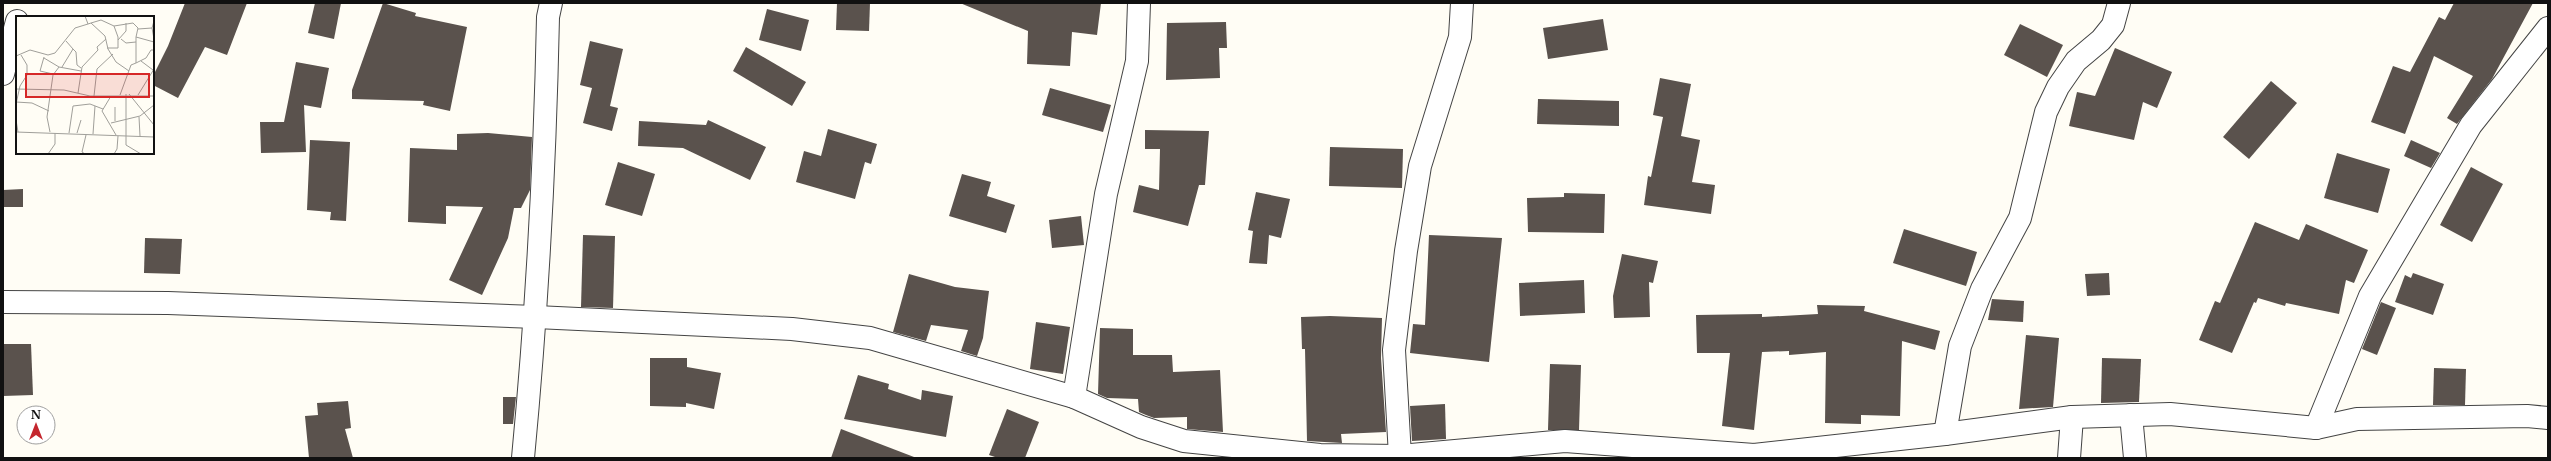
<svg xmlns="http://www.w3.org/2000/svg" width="2551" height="461" viewBox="0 0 2551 461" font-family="'Libre Baskerville',serif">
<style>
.building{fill:#5a524d}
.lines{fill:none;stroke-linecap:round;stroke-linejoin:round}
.street-casing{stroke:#444;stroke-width:24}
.street{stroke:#fff;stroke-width:22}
.inset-road{fill:none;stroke:#a09f9a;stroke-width:1}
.view{fill:#d62828;fill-opacity:0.15;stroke:#d62828;stroke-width:2}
.inset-edge{fill:none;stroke:#111;stroke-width:2}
</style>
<rect width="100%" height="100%" fill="#fffdf5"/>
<g class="building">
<polygon points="185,3 247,3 227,55 205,47 178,98 153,85 153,76 168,46"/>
<polygon points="315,3 341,3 334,39 308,33"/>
<polygon points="383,3 416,13 415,16 467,27 450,111 423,105 424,101 352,99 352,90"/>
<polygon points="837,3 870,3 869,31 836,30"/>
<polygon points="960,3 1101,3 1097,35 1072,32 1070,66 1027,64 1028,31"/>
<polygon points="2454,3 2533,3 2492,79 2457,124 2447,118 2473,76 2434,56 2405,134 2371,122 2393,66 2410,72 2439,17 2445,20"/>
<polygon points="767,9 809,20 801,51 759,40"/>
<polygon points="1603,19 1608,50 1548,59 1543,28"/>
<polygon points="1226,22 1227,48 1219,48 1220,78 1166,80 1167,23"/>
<polygon points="2020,24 2063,45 2047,77 2004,55"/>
<polygon points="590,41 623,49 610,106 618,108 612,131 583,123 592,88 580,85"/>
<polygon points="746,47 806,82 792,106 733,71"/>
<polygon points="2115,48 2172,72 2157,108 2143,102 2134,140 2069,126 2077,92 2095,96"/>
<polygon points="296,62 329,68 321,108 304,105 306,152 261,153 260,122 284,122"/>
<polygon points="1660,78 1691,84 1681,136 1700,140 1692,182 1715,185 1711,214 1644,205 1648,176 1651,177 1663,117 1653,115"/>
<polygon points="2271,81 2297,103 2249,159 2223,137"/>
<polygon points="1050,88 1111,105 1103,132 1042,115"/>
<polygon points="1538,99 1619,101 1619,126 1537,124"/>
<polygon points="708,120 766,147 750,180 683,148 638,146 639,121 706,125"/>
<polygon points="828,129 877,144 871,164 865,162 855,199 796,182 804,151 821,156"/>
<polygon points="1145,130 1209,131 1205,185 1199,185 1188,226 1133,212 1139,185 1159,190 1160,149 1145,149"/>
<polygon points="488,133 532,137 530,190 521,208 514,208 508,238 482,295 449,280 483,207 446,206 446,224 408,222 410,148 457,150 457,134"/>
<polygon points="310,140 350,142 346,221 330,220 331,212 307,210"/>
<polygon points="2411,140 2440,153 2431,168 2404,156"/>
<polygon points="1330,147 1403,149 1402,188 1329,186"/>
<polygon points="2337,153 2390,169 2378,213 2324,198"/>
<polygon points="618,162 655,174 642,216 605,205"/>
<polygon points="2471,167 2503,184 2472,242 2440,225"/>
<polygon points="962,174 991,182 987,196 1015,205 1006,233 949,216"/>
<polygon points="23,189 23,207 3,207 3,190"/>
<polygon points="1256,192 1290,199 1281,238 1269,235 1267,264 1249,263 1253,231 1248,230"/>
<polygon points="1564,193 1605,194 1604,233 1528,232 1527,198 1564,197"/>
<polygon points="1081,216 1084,245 1052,248 1049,220"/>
<polygon points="2255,222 2299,240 2306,224 2368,250 2354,283 2346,280 2339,314 2286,303 2285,306 2258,298 2256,303 2254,302 2232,353 2199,340 2215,301 2220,303"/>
<polygon points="1904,229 1977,252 1966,286 1893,263"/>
<polygon points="583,235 615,236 613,308 581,307"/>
<polygon points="1429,235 1502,238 1489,362 1410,353 1413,324 1425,325"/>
<polygon points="145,238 182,239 180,274 144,273"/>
<polygon points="1622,254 1658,261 1653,283 1649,282 1650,317 1614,318 1613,296"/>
<polygon points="2109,273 2110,295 2087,296 2085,274"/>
<polygon points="2413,273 2444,284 2433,315 2395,302 2405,275 2411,278"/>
<polygon points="909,274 955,287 989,291 983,338 977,356 961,351 968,330 931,325 926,341 893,332"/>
<polygon points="1584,280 1585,313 1520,316 1519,283"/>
<polygon points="1992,299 2024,301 2023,322 1988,320"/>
<polygon points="2381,302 2396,308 2377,355 2362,349"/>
<polygon points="1817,305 1865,306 1864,311 1940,331 1935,350 1902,341 1900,416 1861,415 1861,424 1825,423 1826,352 1789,355 1789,351 1762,352 1754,430 1722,426 1730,353 1697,353 1696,315 1762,314 1762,317 1818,314"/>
<polygon points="1330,316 1382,318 1381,358 1386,432 1341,434 1342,443 1307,441 1305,349 1302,349 1301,317"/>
<polygon points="1036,322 1070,327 1063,374 1030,369"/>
<polygon points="1100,328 1133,329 1133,355 1172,355 1173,372 1220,370 1223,432 1187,429 1187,417 1154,418 1146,415 1139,412 1138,399 1107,398 1098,394"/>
<polygon points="2026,335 2059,338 2053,407 2019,409"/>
<polygon points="3,344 31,344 33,395 3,396"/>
<polygon points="650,358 687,358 687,367 721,373 714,409 686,403 686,407 650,406"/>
<polygon points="2102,358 2141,359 2139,402 2101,403"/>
<polygon points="1550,364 1581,365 1579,430 1548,430"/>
<polygon points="2434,368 2466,369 2465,405 2433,405"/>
<polygon points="858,375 889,384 888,389 921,400 922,390 953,396 946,437 844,419"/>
<polygon points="503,397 516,397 513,424 503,424"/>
<polygon points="348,401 351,428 345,429 353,458 309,458 305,416 318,415 317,403"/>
<polygon points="1445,404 1446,439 1412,441 1410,406"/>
<polygon points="1007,409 1039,422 1025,458 998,458 989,455"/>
<polygon points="841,429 914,457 913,458 831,458"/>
</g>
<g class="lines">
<defs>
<g id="street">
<polyline points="3,74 17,21"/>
<polyline points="3,302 168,303 536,317 792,329 870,338 1074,397 1141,427 1184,441 1320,455 1400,456 1565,441 1754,455 1945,434 2072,417 2170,414 2316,428 2357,419 2527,416 2548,418"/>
<polyline points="1074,397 1106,194 1137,61 1139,3"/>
<polyline points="2131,415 2135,458"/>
<polyline points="2316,428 2370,296 2471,125 2548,28"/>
<polyline points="1945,434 1960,346 1982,289 2020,218 2046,112 2058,87 2076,61 2101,40 2113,25 2119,3"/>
<polyline points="1400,456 1394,350 1406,251 1420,166 1460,37 1462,3"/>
<path d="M523,458C537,311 545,164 548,17L551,3"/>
<polyline points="2069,458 2072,417"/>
</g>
</defs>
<use href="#street" class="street-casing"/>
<use href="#street" class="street"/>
</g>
<g transform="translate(16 16)">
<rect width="138" height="138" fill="#fffdf5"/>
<path class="inset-road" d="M69,0L72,8L75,7L89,20L92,33L100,46L113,55M138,5L136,12L138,23M75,7L85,4L98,10L102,21V32H91M98,10L117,7L122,12L120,21M122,13L136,12M105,23L110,27L120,26M102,24L110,15V7M57,33L60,36L61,49L65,52M0,40L14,34L32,39L39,37L59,12L72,8M28,41L24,55L37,58M28,42L43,51L65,55M125,45L137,54M120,47L130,42L135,34H138M46,51L57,33L50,25M0,73L48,74L74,80H138M62,77L66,51L82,34L81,31L90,23M110,78V129L125,138M113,78L138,109M104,79L115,49L120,47V21L138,26M122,79L138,53M78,80L81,53L97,38M95,80L86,95L100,119M0,86L16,87L33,95M0,88L4,70L11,59V49L5,39M99,91V105M123,101L124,120M0,104L2,116M95,107L124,100L138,89M0,116L138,121M34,116L31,101L37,59L43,51M53,117L57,90L74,88L87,93M61,117L65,104M77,118L79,90M32,138L39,128V117M69,138L66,136L70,119M98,138L101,133L102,120"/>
<path class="view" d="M10,58H133V81H10Z"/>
<rect width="138" height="138" class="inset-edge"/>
</g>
<rect width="2551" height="461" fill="none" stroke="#111111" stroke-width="8"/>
<g transform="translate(36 425)"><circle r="19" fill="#ffffff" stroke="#a0a0a0"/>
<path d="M0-3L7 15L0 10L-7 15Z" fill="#c4262e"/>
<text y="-6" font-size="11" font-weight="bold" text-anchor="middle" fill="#111111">N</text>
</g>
</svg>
